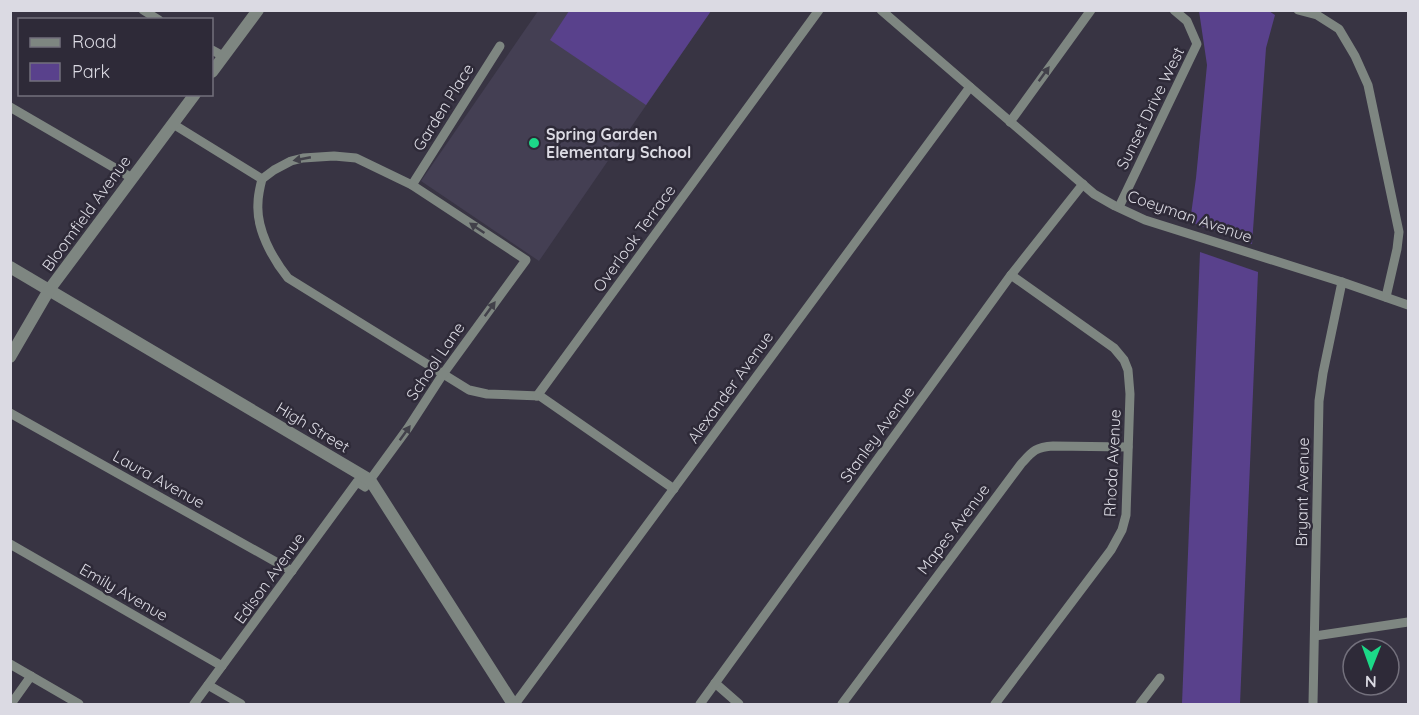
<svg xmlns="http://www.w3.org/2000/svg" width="1419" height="715" viewBox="0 0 1419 715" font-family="Quicksand,sans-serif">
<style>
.built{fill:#443f53}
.green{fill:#59418c}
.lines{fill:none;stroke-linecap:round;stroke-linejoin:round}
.minor{stroke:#7e8681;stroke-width:9}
.tertiary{stroke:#7e8681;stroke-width:12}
.oneway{fill:#42414a}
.poi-dot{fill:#1cd988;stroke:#2e2a38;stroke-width:2}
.labels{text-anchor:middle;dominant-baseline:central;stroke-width:5;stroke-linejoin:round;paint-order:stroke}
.street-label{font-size:16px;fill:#dbdae3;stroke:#2e2a38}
.poi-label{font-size:16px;font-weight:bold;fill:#dbdae3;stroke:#2e2a38;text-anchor:start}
</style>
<rect width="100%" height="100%" fill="#383443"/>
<polygon class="built" points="538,11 711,11 539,261 421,181"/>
<g class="green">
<polygon points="569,11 711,10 711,11 646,105 550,40"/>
<polygon points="1199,11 1269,11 1275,15 1266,48 1252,244 1190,222 1196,178 1207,65"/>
<polygon points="1200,252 1258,272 1240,704 1182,704"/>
</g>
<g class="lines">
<g class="minor">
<polyline points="143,10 159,20"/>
<polyline points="881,10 1094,194 1115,206 1145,220 1342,282 1408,305"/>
<polyline points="1298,10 1317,15 1339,29 1355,56 1368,85 1399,232 1397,249 1386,297"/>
<polyline points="212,50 223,56"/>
<polyline points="10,107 132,178"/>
<polyline points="1010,122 1091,10"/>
<polyline points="173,124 262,179"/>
<path d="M262,179C260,187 258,195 258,203C256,229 272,258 288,278L469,390L487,394L540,396L674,489"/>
<polyline points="412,185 500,46"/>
<polyline points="1119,207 1197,44 1187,21 1174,10"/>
<polyline points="537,396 819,10"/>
<polyline points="10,413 292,571"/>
<polyline points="10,544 222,666"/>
<polyline points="1315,636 1408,622"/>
<polyline points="10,664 79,704"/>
<polyline points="715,683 739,704"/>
<polyline points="208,685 241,704"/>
<polyline points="11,704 31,676"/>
<polyline points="194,704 357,482 365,487 370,480 408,428 443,374 526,260 412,185 356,158 334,156 303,158 291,161 274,170 262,179"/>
<polyline points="515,704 970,87"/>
<polyline points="700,704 1011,275 1083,184"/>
<path d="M842,704L1021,464C1032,452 1035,447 1053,446L1128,447"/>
<polyline points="995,704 1111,550 1122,530 1126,515 1130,394 1128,370 1124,360 1114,348 1011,275"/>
<polyline points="1140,704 1160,678"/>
<polyline points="1313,704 1319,401 1323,373 1342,282"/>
</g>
<g class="tertiary">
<polyline points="212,72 258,10"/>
<polyline points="10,267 370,480 513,704"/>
<polyline points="10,357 49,290 195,94"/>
</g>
</g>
<defs><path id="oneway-solid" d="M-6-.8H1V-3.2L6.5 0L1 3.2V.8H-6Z" transform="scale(1.5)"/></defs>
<g class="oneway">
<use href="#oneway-solid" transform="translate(1044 74) rotate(-54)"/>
<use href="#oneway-solid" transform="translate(302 159) rotate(169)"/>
<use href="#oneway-solid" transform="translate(477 228) rotate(-146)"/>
<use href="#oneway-solid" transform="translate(490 309) rotate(-54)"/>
<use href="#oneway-solid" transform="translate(405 433) rotate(-54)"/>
</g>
<circle class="poi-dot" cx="534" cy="143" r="6"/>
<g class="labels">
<g class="street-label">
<text transform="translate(443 107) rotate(-58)">Garden Place</text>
<text transform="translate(1150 108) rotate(-64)">Sunset Drive West</text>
<text transform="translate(86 213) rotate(-54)">Bloomfield Avenue</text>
<text transform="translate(1190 216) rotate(19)">Coeyman Avenue</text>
<text transform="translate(634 238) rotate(-54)">Overlook Terrace</text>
<text transform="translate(435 361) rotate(-56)">School Lane</text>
<text transform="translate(730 387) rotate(-54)">Alexander Avenue</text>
<text transform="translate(313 427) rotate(31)">High Street</text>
<text transform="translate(877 434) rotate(-54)">Stanley Avenue</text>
<text transform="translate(1112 463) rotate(-87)">Rhoda Avenue</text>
<text transform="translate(159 479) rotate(29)">Laura Avenue</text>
<text transform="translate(1302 492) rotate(-89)">Bryant Avenue</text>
<text transform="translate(953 529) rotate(-53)">Mapes Avenue</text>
<text transform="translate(269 578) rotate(-54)">Edison Avenue</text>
<text transform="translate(124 592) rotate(30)">Emily Avenue</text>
</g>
<g class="poi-label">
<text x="546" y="134">Spring Garden<tspan x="546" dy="18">Elementary School</tspan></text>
</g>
</g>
<rect width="1419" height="715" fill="none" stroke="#dbdae3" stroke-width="24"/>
<rect x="18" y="18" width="195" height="78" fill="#2e2a38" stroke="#73707c" stroke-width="1.5"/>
<rect x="30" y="38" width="30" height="9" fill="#7e8681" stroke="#73707c" stroke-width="1.5"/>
<text x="72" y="48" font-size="18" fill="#dbdae3">Road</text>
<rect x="30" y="63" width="30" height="18" fill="#59418c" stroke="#73707c" stroke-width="1.5"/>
<text x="72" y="78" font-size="18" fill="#dbdae3">Park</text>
<g transform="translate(1371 667) rotate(181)"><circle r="28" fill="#2e2a38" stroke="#73707c" stroke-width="1.5"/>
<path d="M0-4.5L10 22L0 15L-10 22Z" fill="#1cd988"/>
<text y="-9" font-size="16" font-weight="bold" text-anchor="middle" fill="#dbdae3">N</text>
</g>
</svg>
